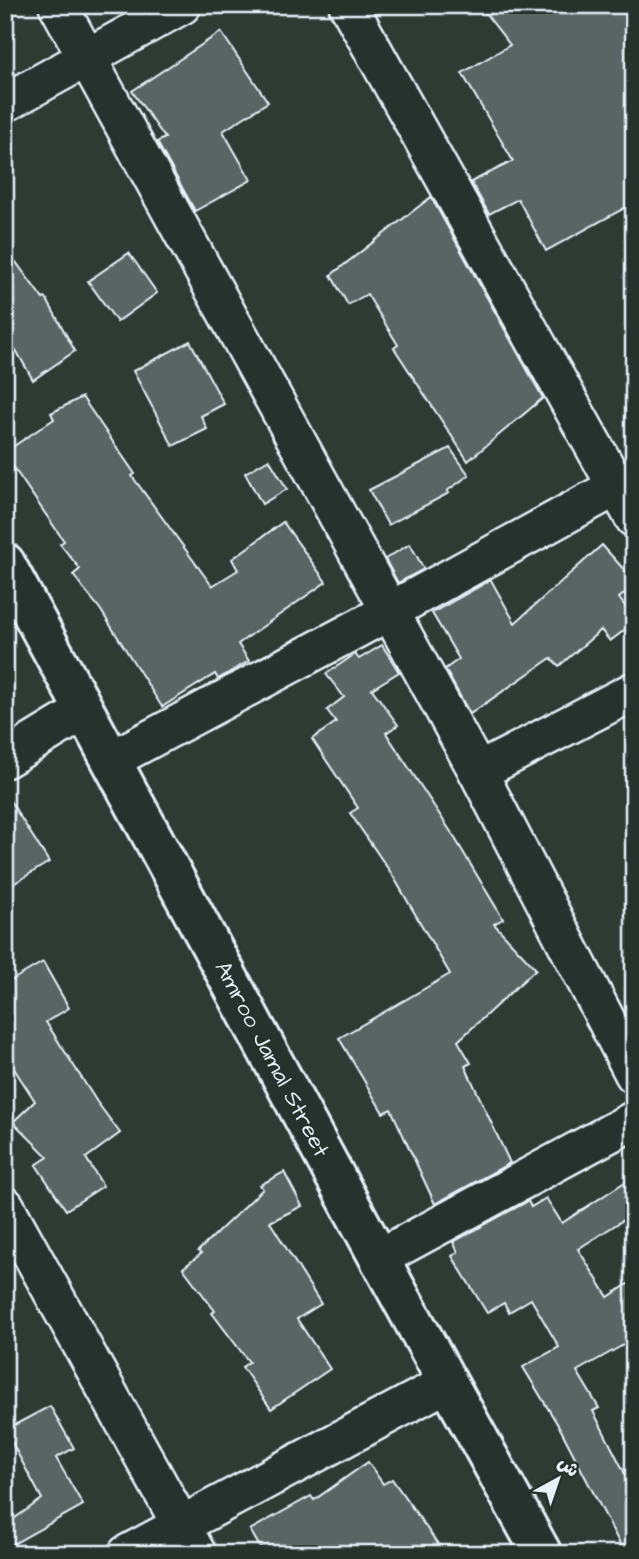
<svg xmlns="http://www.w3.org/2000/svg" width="639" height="1559" viewBox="0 0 639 1559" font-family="'Architects Daughter','Playpen Sans Arabic',sans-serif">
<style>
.building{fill:#596563;stroke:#e8f1f8;stroke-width:2}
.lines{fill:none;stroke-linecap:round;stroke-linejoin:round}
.street-casing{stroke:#e8f1f8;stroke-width:42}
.secondary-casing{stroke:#e8f1f8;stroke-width:44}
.street{stroke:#26332d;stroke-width:37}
.secondary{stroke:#26332d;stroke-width:38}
.labels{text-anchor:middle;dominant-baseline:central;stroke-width:5;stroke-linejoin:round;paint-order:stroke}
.street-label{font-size:23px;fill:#e8f1f8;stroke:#26332d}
</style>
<rect width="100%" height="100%" fill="#2e3b35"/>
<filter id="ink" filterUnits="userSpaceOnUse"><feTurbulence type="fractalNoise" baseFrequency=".0143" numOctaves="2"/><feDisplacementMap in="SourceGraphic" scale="14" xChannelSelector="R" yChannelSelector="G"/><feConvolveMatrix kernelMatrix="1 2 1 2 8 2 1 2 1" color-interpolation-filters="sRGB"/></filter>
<g filter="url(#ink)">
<g class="building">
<polygon points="479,5 634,5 634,203 546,251 518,199 489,214 471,182 513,161 462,73 510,45"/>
<polygon points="221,32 268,102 223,131 251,180 195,211 157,142 165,138 132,91"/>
<polygon points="431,197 543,398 468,461 394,348 398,345 367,294 348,305 331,275"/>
<polygon points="5,247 43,299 46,298 75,351 33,380 16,350 5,356"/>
<polygon points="129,253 157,293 117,322 88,281"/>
<polygon points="190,341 224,404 201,416 207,429 173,446 133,371"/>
<polygon points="82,397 135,474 132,476 212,586 238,570 232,559 283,522 326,582 238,644 249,661 218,679 215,674 162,707 100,609 73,575 80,569 60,544 64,541 5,455 5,452 54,419 51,413"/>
<polygon points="450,448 469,475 447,491 449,493 388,525 369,490"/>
<polygon points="269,459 287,489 262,504 245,473"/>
<polygon points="410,544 424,569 398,583 385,559"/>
<polygon points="602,545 634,581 634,586 619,598 634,618 634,623 610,641 601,630 559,666 551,658 470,714 445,669 459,659 432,613 491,580 515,623"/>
<polygon points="382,645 399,672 372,689 398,725 386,733 453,835 503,919 494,924 536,969 458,1041 471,1063 465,1066 510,1163 435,1204 391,1109 383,1113 339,1038 450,974 393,876 350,813 358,808 312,739 336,722 327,710 344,697 326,674 355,654 359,659"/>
<polygon points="5,793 49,862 5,889"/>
<polygon points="43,962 69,1008 46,1022 97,1102 120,1133 86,1158 103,1186 66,1210 36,1165 48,1157 13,1122 35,1101 5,1055 5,984"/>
<polygon points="284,1172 302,1206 270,1222 321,1304 297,1319 330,1369 271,1409 242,1367 249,1362 212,1313 215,1311 183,1268 201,1254 198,1251 263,1189 260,1185"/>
<polygon points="634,1176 634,1213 578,1249 608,1297 634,1280 634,1339 577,1371 599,1408 593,1411 634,1491 634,1554 625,1554 561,1430 523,1367 559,1347 531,1299 509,1312 504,1303 487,1313 452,1256 458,1252 453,1242 528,1201 531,1207 546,1198 562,1223"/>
<polygon points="50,1406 74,1448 56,1458 83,1505 6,1548 5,1525 42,1499 5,1430"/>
<polygon points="368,1462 383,1484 392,1479 445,1554 264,1554 250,1530 311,1496 314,1500"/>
</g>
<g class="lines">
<defs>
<g id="street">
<polyline points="58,5 478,772 634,1074"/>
<polyline points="348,5 634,518"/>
<polyline points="5,103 182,5"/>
<polyline points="5,759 84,711"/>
<polyline points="111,760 390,611 634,477"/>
<polyline points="478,772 634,691"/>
<polyline points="5,1206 197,1554"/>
<polyline points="379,1258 634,1120"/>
<polyline points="127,1554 447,1383"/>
</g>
<polyline id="secondary" points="5,563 379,1258 542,1554"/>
</defs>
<use href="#street" class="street-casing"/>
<use href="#secondary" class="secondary-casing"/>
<use href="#street" class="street"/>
<use href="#secondary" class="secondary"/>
</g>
</g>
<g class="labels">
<g class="street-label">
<text transform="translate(272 1059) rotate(62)">Amroo Jamal Street</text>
</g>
</g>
<rect width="639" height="1559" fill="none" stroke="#26332d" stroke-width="28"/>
<rect x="14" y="14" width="611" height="1531" fill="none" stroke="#e8f1f8" stroke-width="2.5" filter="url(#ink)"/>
<g transform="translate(558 1479) rotate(40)" stroke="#26332d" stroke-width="5" paint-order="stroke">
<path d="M0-5L12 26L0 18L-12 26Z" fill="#e8f1f8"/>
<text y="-10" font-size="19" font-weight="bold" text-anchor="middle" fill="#e8f1f8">ش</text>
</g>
</svg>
